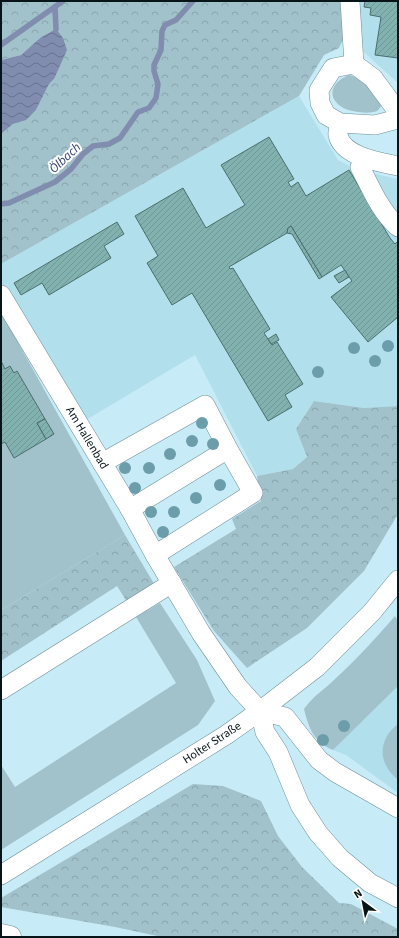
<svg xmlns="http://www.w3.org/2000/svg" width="399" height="938" viewBox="0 0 399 938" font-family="'Source Sans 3',sans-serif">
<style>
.built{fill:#b2dfec}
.green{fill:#a1c1cb}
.forest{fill:url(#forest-crowns)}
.water{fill:url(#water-waves)}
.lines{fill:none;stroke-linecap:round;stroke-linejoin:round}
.stream{stroke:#808dae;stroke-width:5.5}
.building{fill:url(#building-hatch);stroke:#4b6e6c}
.minor-casing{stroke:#6d8f98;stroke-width:20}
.highway-casing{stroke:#6d8f98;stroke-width:23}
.minor{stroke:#fff;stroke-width:19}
.highway{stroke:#fff;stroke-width:22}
.tree{fill:#6c9daa}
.labels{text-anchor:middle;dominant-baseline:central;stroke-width:4;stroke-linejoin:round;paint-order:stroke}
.street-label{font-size:12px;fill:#071418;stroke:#fff}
.water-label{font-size:13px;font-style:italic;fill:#30416f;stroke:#fff}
</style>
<defs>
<pattern id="forest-crowns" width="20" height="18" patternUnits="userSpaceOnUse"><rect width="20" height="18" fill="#a1c1cb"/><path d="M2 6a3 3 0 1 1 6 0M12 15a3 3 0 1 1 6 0" fill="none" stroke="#89a5ae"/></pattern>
<pattern id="water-waves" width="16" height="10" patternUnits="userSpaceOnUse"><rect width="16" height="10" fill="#808dae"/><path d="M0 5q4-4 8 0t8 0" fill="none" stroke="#67728d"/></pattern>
<pattern id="building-hatch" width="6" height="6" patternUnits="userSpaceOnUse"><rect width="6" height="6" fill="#82b2b0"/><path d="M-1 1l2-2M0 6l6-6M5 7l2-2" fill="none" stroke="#6f9897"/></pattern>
</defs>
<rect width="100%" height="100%" fill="#c8ecf7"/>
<g class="built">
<polygon points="344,1 398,1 398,83 345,35"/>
<polygon points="299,96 338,160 358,170 398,179 398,406 364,408 314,401 296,429 307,457 293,469 257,476 195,355 86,420 1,286 1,264"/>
<polygon points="398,686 398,793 346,755 333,750"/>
</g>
<g class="green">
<path d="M349,75C365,78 372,93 382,104C380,108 378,112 373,112C366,114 347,111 342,107C325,96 333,81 349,75Z"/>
<polygon points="1,312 125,535 1,610"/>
<polygon points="160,603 197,660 215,701 198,725 1,850 1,765 15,787 176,683 136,617"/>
<path d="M395,616L398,621V686L333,750C314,742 309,729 304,709C312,697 325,689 335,679C357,659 376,638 395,616Z"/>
<path d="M398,724V780C378,764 377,740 398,724Z"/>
</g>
<g class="forest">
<polygon points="1,1 344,1 345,35 339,48 324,55 299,96 1,264 1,134 13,124 26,119 36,110 49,84 54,79 40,38 21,55 1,60"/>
<polygon points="314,401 364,408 398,406 398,514 364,571 307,628 247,668 214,631 174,567 236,529 232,519 261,501 257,476 293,469 307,457 296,429"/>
<polygon points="125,535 156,587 127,602 117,586 1,661 1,610"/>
<polygon points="193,784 223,786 261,801 278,836 302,867 339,903 351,904 398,929 398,937 162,937 115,927 1,907 1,898"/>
</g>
<polygon class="water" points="56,29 63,38 67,50 54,79 49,84 36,110 26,120 13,124 1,134 1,60 21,55 40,38"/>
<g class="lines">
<g class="stream">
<polyline points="55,7 56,29"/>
<polyline points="1,45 63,1"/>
<polyline points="1,204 9,203 55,182 71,169 83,154 93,146 109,144 120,138 138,112 149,108 156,98 158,84 154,71 154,65 161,50 162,31 165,25 176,20 193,1"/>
</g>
</g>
<g class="building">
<polygon points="365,1 398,1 398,58 375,55 381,17 370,15 371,8 364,7"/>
<polygon points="269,137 294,179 288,182 291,187 298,182 306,196 349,170 390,238 395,244 398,241 398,317 368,342 331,297 352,281 341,265 322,277 291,226 288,228 287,233 229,267 230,269 233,268 270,329 264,333 272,345 277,342 303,384 285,395 292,407 268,421 192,293 172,305 147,263 158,256 135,216 183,188 206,228 221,219 245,205 221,165"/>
<polygon points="117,222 124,234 104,246 111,258 49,295 42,283 21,295 14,283"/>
<polygon points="291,226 322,277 319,279 292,234 287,233 288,228"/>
<polygon points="345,270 349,277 339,283 334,276"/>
<polygon points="276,334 279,340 271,344 268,339"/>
<polygon points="1,361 5,369 10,366 14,373 17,371 45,419 37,423 46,439 14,458 5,442 1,444"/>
<polygon points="45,419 54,434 46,439 37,423"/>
</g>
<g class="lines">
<defs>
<g id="minor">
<polyline points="350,1 354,64"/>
<polyline points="398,112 373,78 354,64 333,68 319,90 320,103 326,115 340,123 375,125 398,119"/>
<path d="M340,123C339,127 337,132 338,135C343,157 380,162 398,166"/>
<path d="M360,167C371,188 380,211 398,227"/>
<polyline points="1,295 130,509 155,555 201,633 238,687 260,711"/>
<polyline points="102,463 205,405 228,449"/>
<polyline points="130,509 228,449 253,493 155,555"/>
<polyline points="1,690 172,583"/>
<polyline points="260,711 265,732 278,752 300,805 318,833 340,858 370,883 398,898"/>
<polyline points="260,711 285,717 319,760 335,772 398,808"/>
<polyline points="1,875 226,735 260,711 317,667 372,612 398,580"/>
</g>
<polyline id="highway" points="1,935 10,937"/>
</defs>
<use href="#minor" class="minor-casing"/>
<use href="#highway" class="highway-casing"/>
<use href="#minor" class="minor"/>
<use href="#highway" class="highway"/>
</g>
<g class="tree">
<circle cx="388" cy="346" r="6"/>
<circle cx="354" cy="348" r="6"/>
<circle cx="375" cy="361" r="6"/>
<circle cx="318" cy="372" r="6"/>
<circle cx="202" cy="423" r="6"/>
<circle cx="192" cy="441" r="6"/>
<circle cx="213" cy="444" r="6"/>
<circle cx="170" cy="454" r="6"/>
<circle cx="125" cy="468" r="6"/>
<circle cx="149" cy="468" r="6"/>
<circle cx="220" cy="485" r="6"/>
<circle cx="135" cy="488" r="6"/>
<circle cx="196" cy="498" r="6"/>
<circle cx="151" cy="512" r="6"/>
<circle cx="174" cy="512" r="6"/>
<circle cx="163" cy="532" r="6"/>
<circle cx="344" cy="726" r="6"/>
<circle cx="323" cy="740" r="6"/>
</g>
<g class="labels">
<g class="street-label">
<text transform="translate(87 438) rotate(59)">Am Hallenbad</text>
<text transform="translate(212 743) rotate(-33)">Holter Straße</text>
</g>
<g class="water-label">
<text transform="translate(65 158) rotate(-43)">Ölbach</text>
</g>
</g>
<rect width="399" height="938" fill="none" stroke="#071418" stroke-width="4"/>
<g transform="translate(363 902) rotate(328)" stroke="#ffffff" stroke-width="3" paint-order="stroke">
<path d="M0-3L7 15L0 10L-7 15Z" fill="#071418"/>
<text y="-6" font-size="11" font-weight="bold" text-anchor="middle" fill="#071418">N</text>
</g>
</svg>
